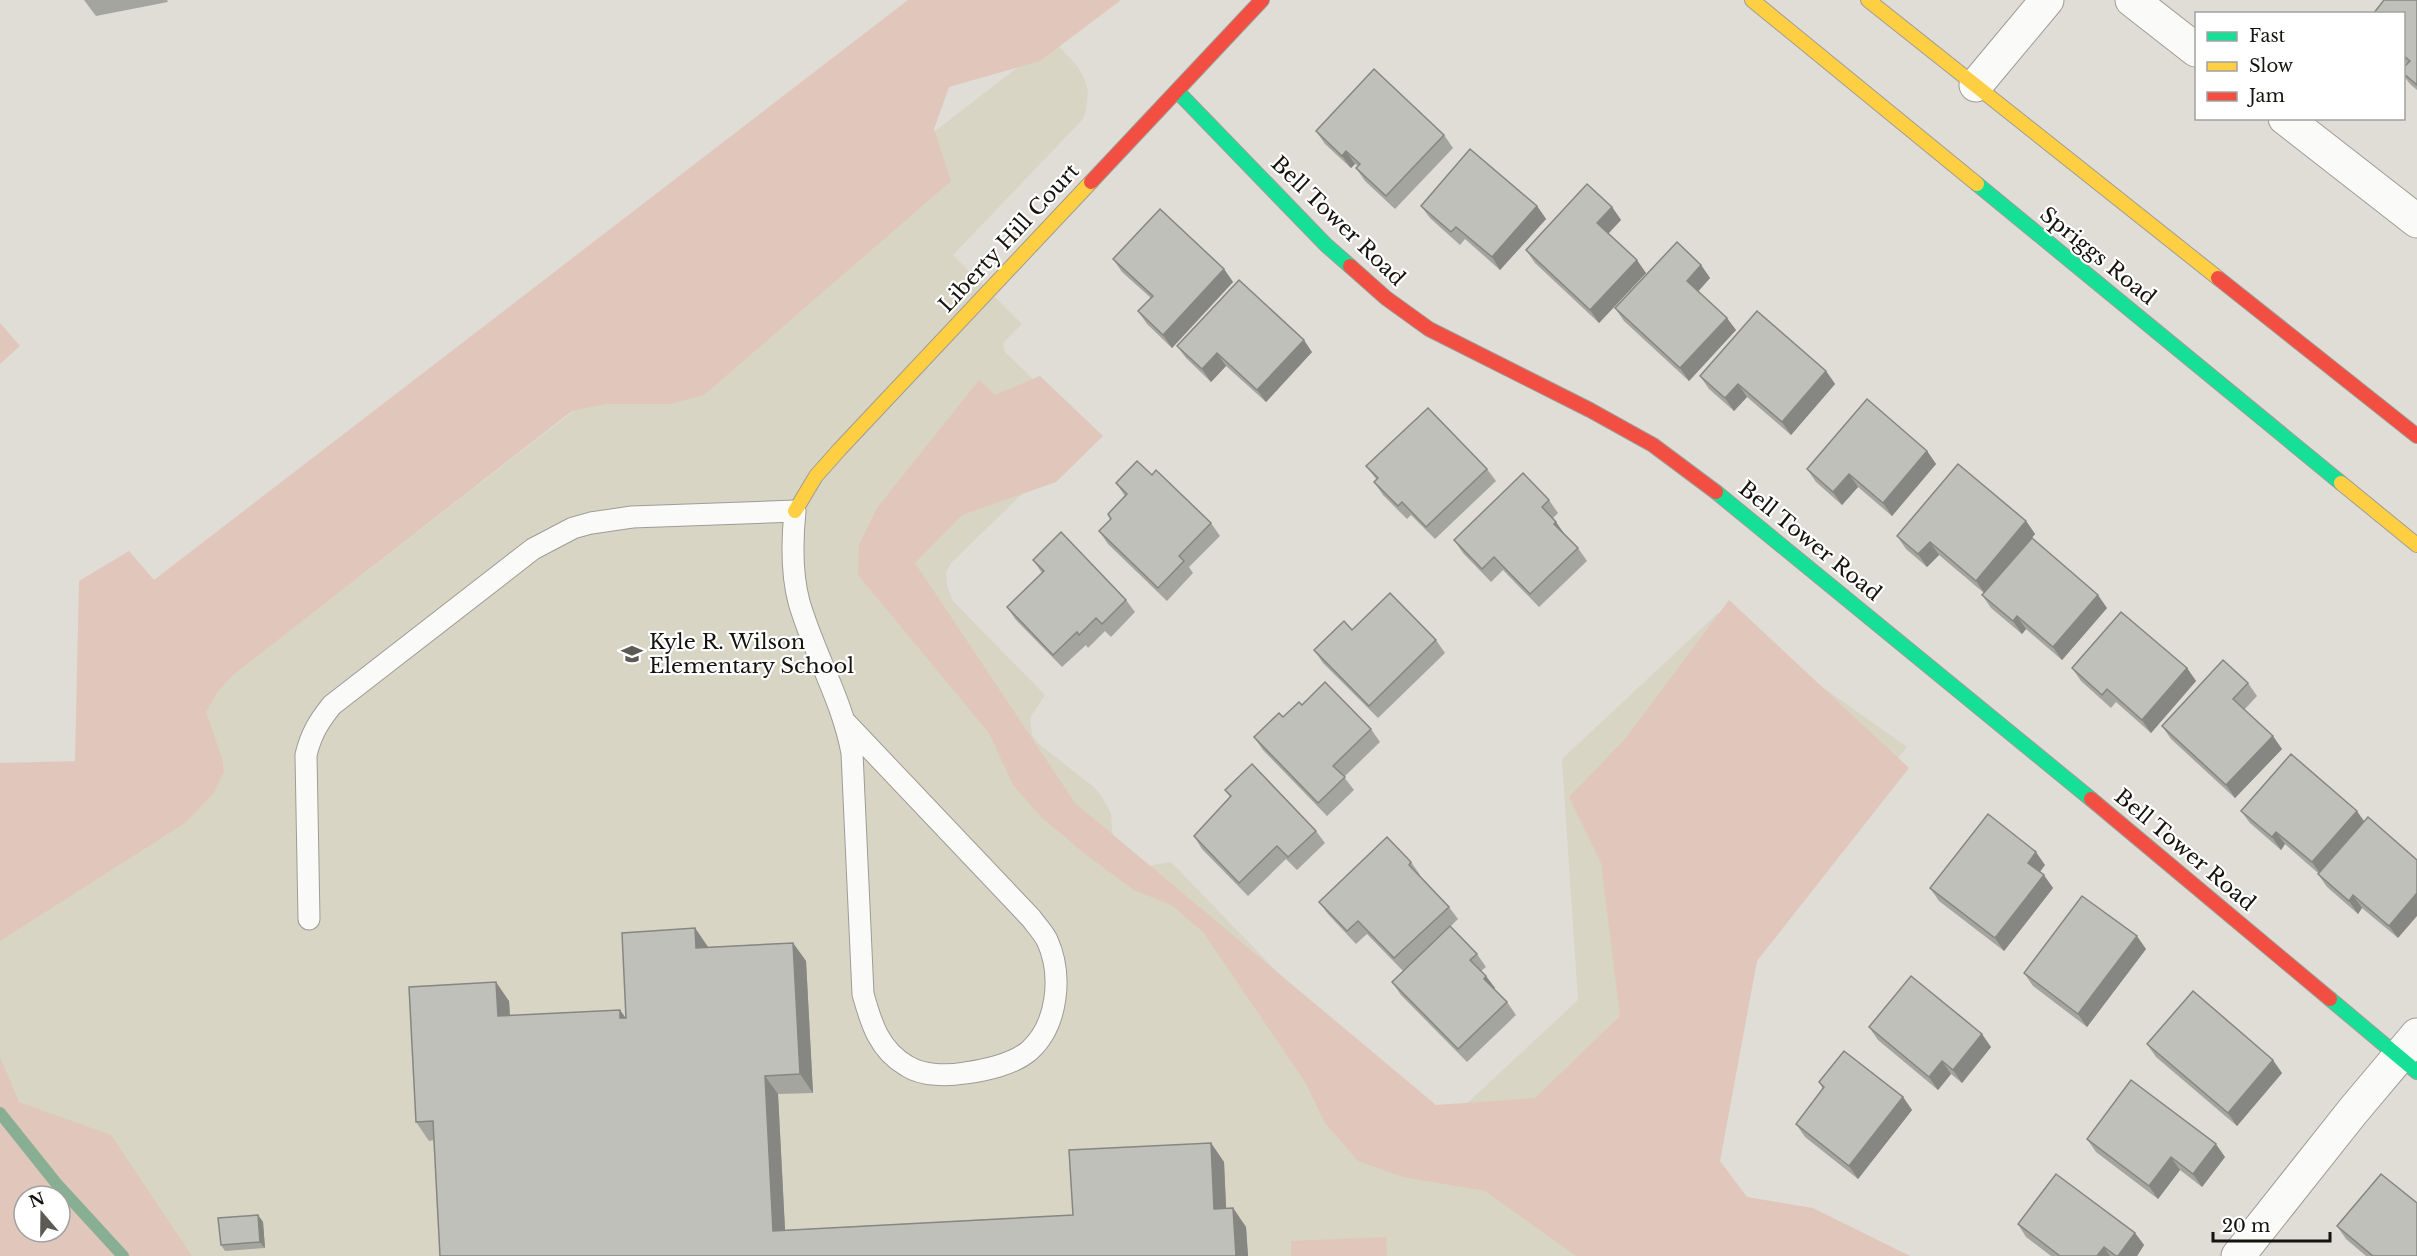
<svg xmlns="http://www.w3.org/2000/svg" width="2417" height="1256" viewBox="0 0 2417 1256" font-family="'Libre Baskerville',serif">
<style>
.built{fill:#d8d5c5}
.green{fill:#e1c6bb;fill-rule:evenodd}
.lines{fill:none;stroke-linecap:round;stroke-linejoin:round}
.stream{stroke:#88af94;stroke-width:12}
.lane-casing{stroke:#9e9c96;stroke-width:23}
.street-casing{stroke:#9e9c96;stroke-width:35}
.fast-casing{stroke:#9e9c96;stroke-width:16}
.slow-casing{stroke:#9e9c96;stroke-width:16}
.jam-casing{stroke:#9e9c96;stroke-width:16}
.lane{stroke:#fafaf9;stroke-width:21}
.street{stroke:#fafaf9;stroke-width:33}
.fast{stroke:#16e098;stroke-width:14}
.slow{stroke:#ffcf43;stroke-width:14}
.jam{stroke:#f24e42;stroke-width:14}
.wall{fill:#a5a5a0}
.shaded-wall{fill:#868682}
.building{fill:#c0c0ba;stroke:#868682;stroke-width:1.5}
.labels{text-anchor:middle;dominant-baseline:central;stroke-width:4.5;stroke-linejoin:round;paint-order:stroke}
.street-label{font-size:21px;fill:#14130e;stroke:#fff}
.poi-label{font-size:21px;fill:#14130e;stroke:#fff;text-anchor:start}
</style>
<rect width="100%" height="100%" fill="#dfddd5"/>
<polygon class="built" points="1053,40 1078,67 1084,78 1088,92 1086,111 1083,119 953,255 1022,324 1003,343 1005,352 1087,431 951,563 946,572 947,586 953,601 1045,695 1030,718 1032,735 1039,744 1095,788 1102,797 1111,814 1113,840 1142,867 1171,862 1434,1134 1578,1000 1562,759 1718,613 1907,747 1730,959 1646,1256 83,1256 60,1196 0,1150 0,855"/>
<g class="green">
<polygon points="908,0 1121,0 1040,61 949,87 934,129 951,181 704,395 670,404 605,404 572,411 233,675 218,691 206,712 222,758 224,772 213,794 185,823 0,941 0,763 75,761 79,581 129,551 154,580"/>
<polygon points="0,323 20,346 0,364"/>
<polygon points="1040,376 1103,436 1056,482 962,515 915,563 1075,803 1436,1105 1535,1098 1620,1016 1601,863 1569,797 1625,739 1729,600 1909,768 1757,961 1720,1161 1747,1197 1813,1208 1910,1256 1576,1256 1485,1191 1403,1177 1358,1161 1325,1123 1305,1082 1203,932 1173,906 1134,890 1085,854 1041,817 1013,785 989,733 858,575 859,545 877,508 979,380 995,395"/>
<path d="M0,1057L19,1102L111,1135L192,1256H0ZM24,1196H60V1232H24Z"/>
<polygon points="1386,1237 1387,1256 1291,1256 1291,1241"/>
</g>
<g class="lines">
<polyline class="stream" points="0,1113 56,1183 123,1256"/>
<defs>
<path id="lane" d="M309,919L306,755C311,734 319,721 332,705L533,549L573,528L591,523L632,517L795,511C792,541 791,572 799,602C814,654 842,699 852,753L863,994C871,1023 879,1050 907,1066C923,1076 947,1076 965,1073C986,1070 1012,1065 1029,1051C1058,1025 1063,975 1047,940C1043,932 1036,925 1031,918L846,723"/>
<g id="street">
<polyline points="2132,0 2196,50"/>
<polyline points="1976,85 2047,0"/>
<polyline points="2285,118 2417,221"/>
<polyline points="2238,1256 2353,1111 2417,1035"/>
</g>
<g id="fast">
<polyline points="1177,91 1326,245 1350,266"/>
<polyline points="1977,184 2341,483"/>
<polyline points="1716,492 2091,799"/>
<polyline points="2330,999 2417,1072"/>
</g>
<g id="slow">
<polyline points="1752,0 1977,184"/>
<polyline points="1868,0 2218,278"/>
<polyline points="2341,483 2417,545"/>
<polyline points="795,511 816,476 839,450 1091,182"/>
</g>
<g id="jam">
<polyline points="1091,182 1262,0"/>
<polyline points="1350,266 1386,298 1429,329 1590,410 1653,445 1716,492"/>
<polyline points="2218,278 2417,436"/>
<polyline points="2091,799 2330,999"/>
</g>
</defs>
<use href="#lane" class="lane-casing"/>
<use href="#street" class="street-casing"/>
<use href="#fast" class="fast-casing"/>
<use href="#slow" class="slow-casing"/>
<use href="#jam" class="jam-casing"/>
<use href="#lane" class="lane"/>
<use href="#street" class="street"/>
<use href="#fast" class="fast"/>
<use href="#slow" class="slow"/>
<use href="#jam" class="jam"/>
</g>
<g class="wall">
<polygon points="84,0 167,0 168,2 96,16"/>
<polygon points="2417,0 2417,90 2410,84 2403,75 2403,68 2407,64 2403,61 2403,14"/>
<polygon points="1316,131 1444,135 1453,148 1395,209 1365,181 1356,168 1358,166 1355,164 1351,168 1325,144"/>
<polygon points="1421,206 1537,206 1546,219 1500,270 1465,239 1460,245 1430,218"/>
<polygon points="1612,207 1621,220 1608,234 1646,273 1599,323 1535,263 1526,250"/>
<polygon points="1113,259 1224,269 1233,282 1172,348 1147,324 1138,311 1151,298 1122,272"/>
<polygon points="1701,265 1710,278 1698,291 1736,330 1689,381 1624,321 1615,308"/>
<polygon points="1177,346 1312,352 1266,402 1226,366 1211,382 1186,358"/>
<polygon points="1826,371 1835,384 1791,435 1747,397 1734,411 1709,389 1700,376"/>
<polygon points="1927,451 1936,464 1892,516 1858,487 1842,505 1816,482 1807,469"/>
<polygon points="1366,466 1487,469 1496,481 1435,539 1411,515 1407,519 1383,495 1374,482 1377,480"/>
<polygon points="1152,475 1211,523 1220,536 1189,567 1193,573 1167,601 1108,544 1099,531 1111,519 1125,496 1116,483"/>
<polygon points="1549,500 1558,513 1553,518 1565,535 1578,548 1587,561 1539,607 1503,570 1491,582 1463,553 1454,540"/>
<polygon points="2026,521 2035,534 2022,550 2107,608 2062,660 2026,629 2022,634 1991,608 1982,595 1984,593 1939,555 1927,567 1906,549 1897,536"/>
<polygon points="1033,560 1126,600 1135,612 1111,637 1105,631 1088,648 1086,645 1062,667 1016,620 1007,607 1042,573"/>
<polygon points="1352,630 1436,640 1445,653 1378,718 1323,663 1314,650"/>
<polygon points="2072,668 2187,668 2196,681 2151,733 2116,702 2111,708 2081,681"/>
<polygon points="2248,683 2257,696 2244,710 2282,749 2235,798 2171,739 2162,726"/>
<polygon points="1302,705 1371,729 1380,742 1344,777 1354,790 1327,816 1263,750 1254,737"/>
<polygon points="2291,754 2398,938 2362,908 2358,914 2327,887 2318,874 2318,873 2285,844 2281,850 2250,823 2241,811"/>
<polygon points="1225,790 1316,831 1325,843 1297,870 1286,859 1248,896 1202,849 1194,836 1230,797"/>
<polygon points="1411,862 1420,875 1420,876 1449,907 1458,919 1450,927 1477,954 1486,967 1481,971 1495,988 1494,989 1507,1002 1516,1015 1467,1062 1401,995 1392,982 1403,971 1367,934 1356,944 1328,914 1319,902"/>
<polygon points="2045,865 2040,872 2053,888 2004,951 1939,901 1930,888"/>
<polygon points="695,928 708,947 793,943 806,961 813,1093 778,1094 785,1230 1073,1215 1211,1143 1224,1162 1226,1208 1233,1208 1246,1227 1248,1256 440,1256 434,1140 429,1141 416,1122 509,1001 510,1015 626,1018"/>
<polygon points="2146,949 2087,1027 2033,986 2024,973"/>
<polygon points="1869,1027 1991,1047 1962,1083 1951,1074 1938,1090 1878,1040"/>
<polygon points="2147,1044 2282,1073 2237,1126 2156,1057"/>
<polygon points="1819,1082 1903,1097 1912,1110 1858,1179 1805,1137 1796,1124 1823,1089"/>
<polygon points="2087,1139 2225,1157 2202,1187 2180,1170 2158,1199 2096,1152"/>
<polygon points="2417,1204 2417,1256 2366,1256 2346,1239 2337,1226"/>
<polygon points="258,1215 263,1222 265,1248 225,1251 221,1245"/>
<polygon points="2018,1224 2135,1233 2144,1245 2137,1256 2051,1256 2026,1237"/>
</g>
<g class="shaded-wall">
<polygon points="1346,151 1355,164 1351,168 1342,156"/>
<polygon points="1537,206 1546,219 1500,270 1492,257"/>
<polygon points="1612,207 1621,220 1606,236 1597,223"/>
<polygon points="1637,260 1646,273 1599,323 1590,310"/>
<polygon points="1701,265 1710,278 1696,294 1687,281"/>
<polygon points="1224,269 1233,282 1172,348 1163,335"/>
<polygon points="1727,318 1736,330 1689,381 1680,368"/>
<polygon points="1304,340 1312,352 1266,402 1257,390"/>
<polygon points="1217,353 1226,366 1211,382 1202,369"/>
<polygon points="1826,371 1835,384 1791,435 1782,422"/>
<polygon points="1738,384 1747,397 1734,411 1725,398"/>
<polygon points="1927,451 1936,464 1892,516 1883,503"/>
<polygon points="1849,474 1858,487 1842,505 1833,492"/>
<polygon points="2026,521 2035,534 1985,594 1976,581"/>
<polygon points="1556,522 1565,535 1554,524"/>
<polygon points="1930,542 1939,555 1927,567 1918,554"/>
<polygon points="2098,595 2107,608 2062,660 2053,647"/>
<polygon points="2017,616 2026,629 2022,634 2013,621"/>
<polygon points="2187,668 2196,681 2151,733 2142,720"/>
<polygon points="2273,736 2282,749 2235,798 2226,785"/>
<polygon points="2357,811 2366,824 2321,875 2312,862"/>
<polygon points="2276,832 2285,844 2281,850 2272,837"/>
<polygon points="2036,852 2045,865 2037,875 2028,863"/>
<polygon points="2044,875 2053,888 2004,951 1995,938"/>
<polygon points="2417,893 2417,916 2398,938 2389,926"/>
<polygon points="2353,895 2362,908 2358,914 2349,901"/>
<polygon points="695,928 708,947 696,948"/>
<polygon points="2137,936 2146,949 2087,1027 2078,1014"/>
<polygon points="793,943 806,961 813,1093 800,1074"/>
<polygon points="1486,976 1495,988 1493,992 1484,979"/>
<polygon points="496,982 509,1001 511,1035 498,1016"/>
<polygon points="620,1010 633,1028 620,1018"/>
<polygon points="1982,1034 1991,1047 1962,1083 1953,1070"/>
<polygon points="2273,1060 2282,1073 2237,1126 2228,1113"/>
<polygon points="1942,1061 1951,1074 1938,1090 1929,1077"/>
<polygon points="765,1076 778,1094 786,1249 773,1231"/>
<polygon points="1903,1097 1912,1110 1858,1179 1849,1166"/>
<polygon points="1211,1143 1224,1162 1227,1228 1214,1209"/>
<polygon points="2216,1144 2225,1157 2202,1187 2193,1174"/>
<polygon points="2171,1157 2180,1170 2158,1199 2149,1186"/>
<polygon points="1233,1208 1246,1227 1248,1256 1236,1256"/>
<polygon points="258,1215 263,1222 265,1248 260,1242"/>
<polygon points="2135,1233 2144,1245 2137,1256 2118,1256"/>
<polygon points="2104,1247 2110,1256 2097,1256"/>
</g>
<g class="building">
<polygon points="2384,0 2417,0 2417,85 2403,73 2403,68 2410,61 2403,55 2403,14 2373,14"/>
<polygon points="1374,69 1444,135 1386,196 1356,168 1360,164 1346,151 1342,156 1316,131"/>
<polygon points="1470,149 1537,206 1492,257 1456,227 1451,232 1421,206"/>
<polygon points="1587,184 1612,207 1597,223 1637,260 1590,310 1526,250"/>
<polygon points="1160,209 1224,269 1163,335 1138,311 1153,296 1113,259"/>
<polygon points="1677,242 1701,265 1687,281 1727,318 1680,368 1615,308"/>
<polygon points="1239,280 1304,340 1257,390 1217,353 1202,369 1177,346"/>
<polygon points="1757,311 1826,371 1782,422 1738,384 1725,398 1700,376"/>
<polygon points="1867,399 1927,451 1883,503 1849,474 1833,492 1807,469"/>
<polygon points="1428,408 1487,469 1426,527 1402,502 1398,506 1374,482 1378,478 1366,466"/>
<polygon points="1137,461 1152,475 1156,470 1211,523 1179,556 1184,561 1158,588 1099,531 1111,519 1108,514 1127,494 1116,483"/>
<polygon points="1958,464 2026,521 1976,581 1930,542 1918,554 1897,536"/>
<polygon points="1523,473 1549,500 1542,507 1556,522 1554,524 1578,548 1530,594 1494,557 1482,569 1454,540"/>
<polygon points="1061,532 1126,600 1102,624 1096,618 1079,635 1077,632 1053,655 1007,607 1044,571 1033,560"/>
<polygon points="2032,538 2098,595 2053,647 2017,616 2013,621 1982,595"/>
<polygon points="1390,593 1436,640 1369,706 1314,650 1344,621 1352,630"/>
<polygon points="2121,612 2187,668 2142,720 2107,689 2102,695 2072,668"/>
<polygon points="2223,660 2248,683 2233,699 2273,736 2226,785 2162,726"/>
<polygon points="1325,682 1371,729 1333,766 1345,777 1318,803 1254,737 1279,713 1283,717 1299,702 1302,705"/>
<polygon points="2291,754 2357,811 2312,862 2276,832 2272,837 2241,811"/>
<polygon points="1252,764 1316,831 1288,857 1277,846 1239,883 1194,836 1231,796 1225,790"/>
<polygon points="1988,814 2036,852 2028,863 2044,875 1995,938 1930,888"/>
<polygon points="2368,817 2417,860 2417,893 2389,926 2353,895 2349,901 2318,874"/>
<polygon points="1387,837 1411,862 1409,865 1449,907 1394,958 1358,921 1347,931 1319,902"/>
<polygon points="2082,896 2137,936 2078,1014 2024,973"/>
<polygon points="1450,926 1477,954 1470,960 1486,976 1484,979 1507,1002 1458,1049 1392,982"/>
<polygon points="695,928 696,948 793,943 800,1074 765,1076 773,1231 1073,1215 1069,1150 1211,1143 1214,1209 1233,1208 1236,1256 440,1256 433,1121 416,1122 409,987 496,982 498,1016 620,1010 620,1018 626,1018 622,933"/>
<polygon points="1911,976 1982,1034 1953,1070 1942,1061 1929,1077 1869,1027"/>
<polygon points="2193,991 2273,1060 2228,1113 2147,1044"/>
<polygon points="1844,1051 1903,1097 1849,1166 1796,1124 1824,1087 1819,1082"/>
<polygon points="2131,1080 2216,1144 2193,1174 2171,1157 2149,1186 2087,1139"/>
<polygon points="2056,1174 2135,1233 2118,1256 2116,1256 2104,1247 2097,1256 2060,1256 2018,1224"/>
<polygon points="2381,1174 2417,1203 2417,1256 2373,1256 2337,1226"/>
<polygon points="258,1215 260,1242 221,1245 218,1218"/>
</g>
<defs>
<symbol id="school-bare" viewBox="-9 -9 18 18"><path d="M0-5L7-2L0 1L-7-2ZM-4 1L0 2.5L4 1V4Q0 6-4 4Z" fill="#5b5a54" stroke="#fff" stroke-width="2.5" paint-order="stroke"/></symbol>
</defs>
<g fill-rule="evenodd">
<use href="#school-bare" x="617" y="639" width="30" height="30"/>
</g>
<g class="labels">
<g class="street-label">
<text transform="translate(1338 221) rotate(44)">Bell Tower Road</text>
<text transform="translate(1009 238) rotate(-47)">Liberty Hill Court</text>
<text transform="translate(2098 256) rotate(39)">Spriggs Road</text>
<text transform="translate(1810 541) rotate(39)">Bell Tower Road</text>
<text transform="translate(2185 850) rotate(40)">Bell Tower Road</text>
</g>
<g class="poi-label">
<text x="649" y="642">Kyle R. Wilson<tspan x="649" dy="24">Elementary School</tspan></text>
</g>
</g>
<rect x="2195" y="12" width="210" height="108" fill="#ffffff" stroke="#a1a19f" stroke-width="1.5"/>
<rect x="2207" y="32" width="30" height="9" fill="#16e098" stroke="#a1a19f" stroke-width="1.5"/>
<text x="2249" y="42" font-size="18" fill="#14130e">Fast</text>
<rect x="2207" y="62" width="30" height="9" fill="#ffcf43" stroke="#a1a19f" stroke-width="1.5"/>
<text x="2249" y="72" font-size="18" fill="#14130e">Slow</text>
<rect x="2207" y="92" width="30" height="9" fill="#f24e42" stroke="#a1a19f" stroke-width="1.5"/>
<text x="2249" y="102" font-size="18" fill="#14130e">Jam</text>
<g transform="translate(42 1214) rotate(340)"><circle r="28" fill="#ffffff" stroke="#a1a19f" stroke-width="1.5"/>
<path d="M0-4.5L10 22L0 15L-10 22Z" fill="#5b5a54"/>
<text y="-9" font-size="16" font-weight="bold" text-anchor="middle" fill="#14130e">N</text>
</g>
<path d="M2213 1232v9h117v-9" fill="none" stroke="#14130e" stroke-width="3"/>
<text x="2222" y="1232" font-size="18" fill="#14130e" stroke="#ffffff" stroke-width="4.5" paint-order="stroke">20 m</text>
</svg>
